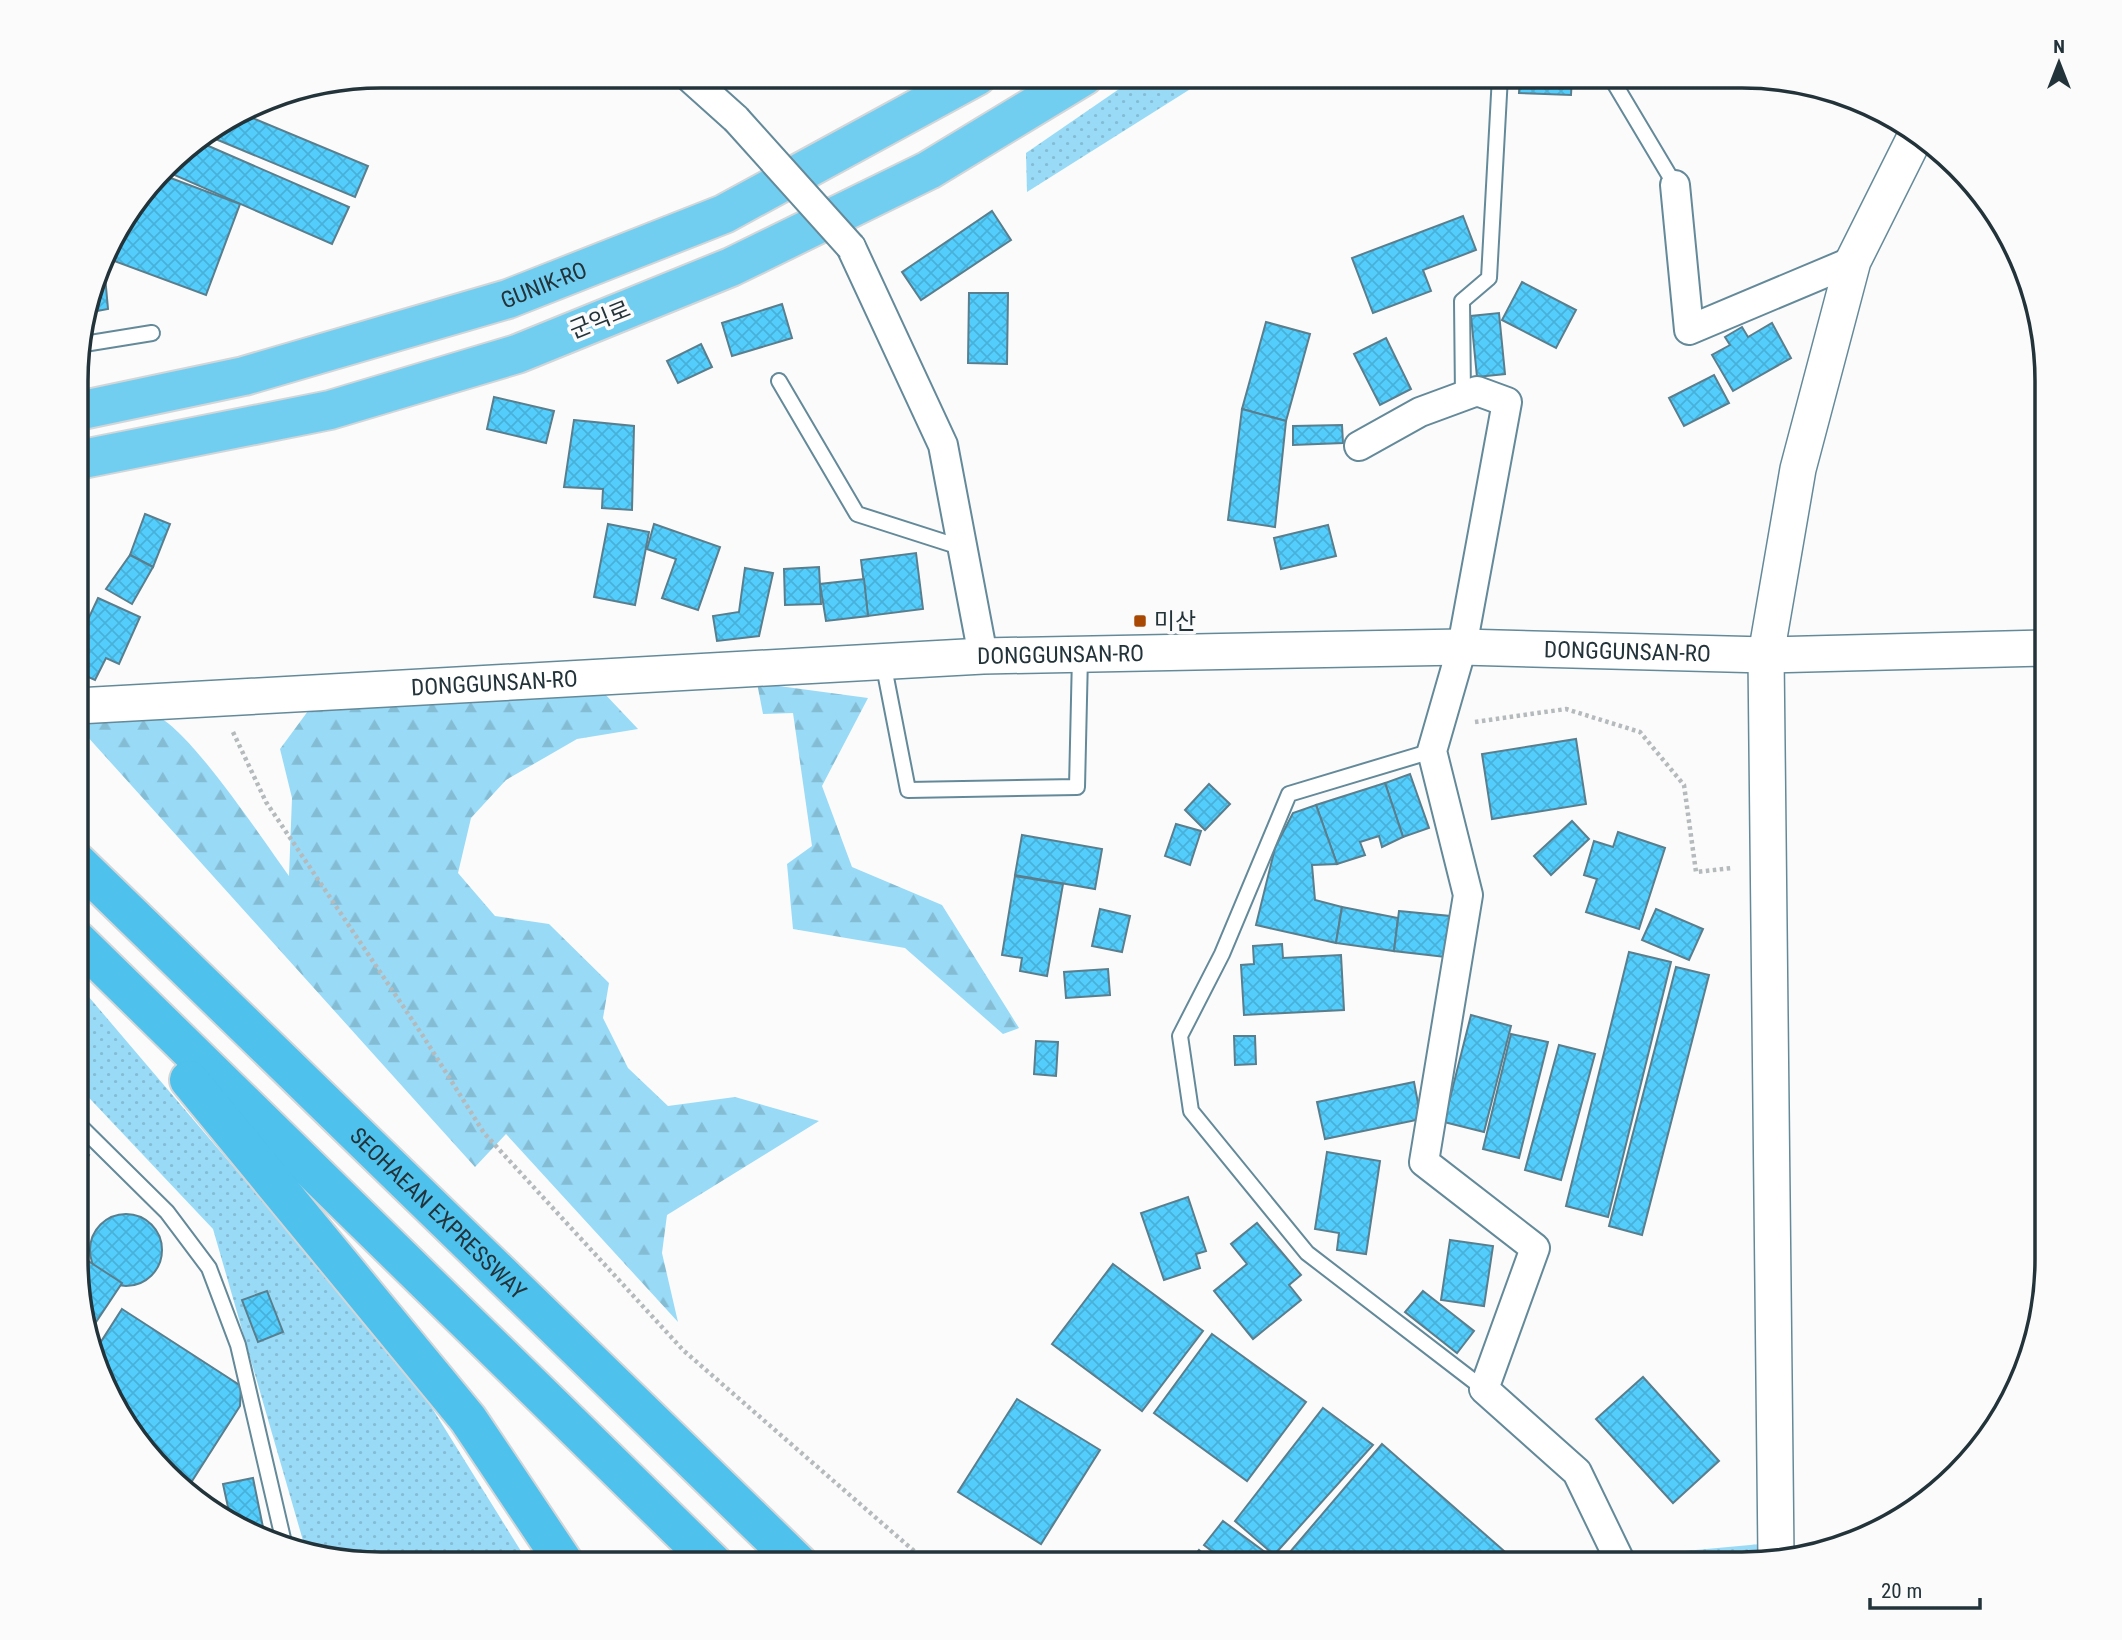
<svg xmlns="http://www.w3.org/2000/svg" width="2122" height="1640" viewBox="0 0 2122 1640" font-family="'Roboto Condensed','Noto Sans KR',sans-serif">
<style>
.grass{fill:url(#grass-dots)}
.forest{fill:url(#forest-firs)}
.building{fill:url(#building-cross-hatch);stroke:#597e8e;stroke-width:2}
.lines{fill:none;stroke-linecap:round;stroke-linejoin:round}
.service-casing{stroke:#648a9a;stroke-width:18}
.minor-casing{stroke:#648a9a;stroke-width:32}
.tertiary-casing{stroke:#648a9a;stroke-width:38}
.trunk-casing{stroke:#d3d6d8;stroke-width:42}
.motorway-casing{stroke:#d3d6d8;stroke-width:42}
.path{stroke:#b5babc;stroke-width:4.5;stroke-dasharray:3.5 3.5;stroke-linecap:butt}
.service{stroke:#fff;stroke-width:14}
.minor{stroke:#fff;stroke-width:28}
.tertiary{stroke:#fff;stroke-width:35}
.trunk{stroke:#72cef0;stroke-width:38}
.motorway{stroke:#4ec1ec;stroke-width:38}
.minor-bridge-casing{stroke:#648a9a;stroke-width:32;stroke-linecap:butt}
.minor-bridge{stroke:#fff;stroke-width:28}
.poi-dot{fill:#a94803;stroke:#fbfbfb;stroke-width:2.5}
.labels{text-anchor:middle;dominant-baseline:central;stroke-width:7;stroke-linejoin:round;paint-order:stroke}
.street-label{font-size:23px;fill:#23333a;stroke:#fbfbfb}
.poi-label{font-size:23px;fill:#23333a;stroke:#fbfbfb;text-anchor:start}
.rim{fill:none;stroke:#23333a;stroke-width:3.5}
</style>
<defs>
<pattern id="grass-dots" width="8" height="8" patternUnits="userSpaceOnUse" patternTransform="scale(1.75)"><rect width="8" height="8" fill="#99daf6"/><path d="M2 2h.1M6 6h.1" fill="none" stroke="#84bcd4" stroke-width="1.8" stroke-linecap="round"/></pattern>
<pattern id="forest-firs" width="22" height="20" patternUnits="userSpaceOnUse" patternTransform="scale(1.75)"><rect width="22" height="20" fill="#99daf6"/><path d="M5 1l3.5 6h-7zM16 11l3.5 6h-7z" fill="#84bcd4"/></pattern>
<pattern id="building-cross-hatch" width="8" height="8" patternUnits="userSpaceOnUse" patternTransform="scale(1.75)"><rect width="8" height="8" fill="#53cefc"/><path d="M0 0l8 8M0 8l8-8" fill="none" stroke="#48b1d9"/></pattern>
</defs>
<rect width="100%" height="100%" fill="#fbfbfb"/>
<g class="grass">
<polygon points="1138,76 1211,76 1027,192 1026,153"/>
<polygon points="77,983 414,1379 529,1564 361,1564 306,1551 213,1229 76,1084"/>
<polygon points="1761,1544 1760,1560 1741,1565 1643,1565 1641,1555"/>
</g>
<g class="forest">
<polygon points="757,683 868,698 822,786 852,867 942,905 1019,1028 1003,1034 905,948 793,929 787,864 812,846 793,713 763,714"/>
<path d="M603,692L638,729L577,739L506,780L471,818L458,873L495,916L549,924L609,983L603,1018L628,1068L668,1106L735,1097L819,1121L667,1215L662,1253L678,1322L506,1134L475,1167L77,725C93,720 141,710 156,716C189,728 265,843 289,876L292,798L280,749L308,711L462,698Z"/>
</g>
<g class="building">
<polygon points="1520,76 1572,76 1571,95 1519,93"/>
<polygon points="243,114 368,166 355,197 206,135"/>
<polygon points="197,141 349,207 332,244 163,170 180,151"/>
<polygon points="160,174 240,204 206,295 106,258 116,228"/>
<polygon points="992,211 1011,240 921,300 902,272"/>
<polygon points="1463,216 1476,250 1423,270 1431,291 1373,313 1352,258"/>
<polygon points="104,265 108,309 87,313"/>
<polygon points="1522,282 1576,310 1556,348 1502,320"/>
<polygon points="969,293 1008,293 1007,364 968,363"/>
<polygon points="782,304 792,338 732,356 722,323"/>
<polygon points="1499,313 1505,374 1477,377 1471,316"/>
<polygon points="1266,322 1310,334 1286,421 1242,409"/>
<polygon points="1772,323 1791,358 1733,391 1712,355 1730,345 1725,337 1742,327 1748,337"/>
<polygon points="1386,338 1411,389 1380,405 1354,354"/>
<polygon points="701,344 712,367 678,383 667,361"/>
<polygon points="1714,375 1729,403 1684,426 1669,398"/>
<polygon points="494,397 554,411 546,443 487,429"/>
<polygon points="1242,409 1286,421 1275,527 1228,520"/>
<polygon points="574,420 634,426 632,510 602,508 603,489 564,487"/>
<polygon points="1342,425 1343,443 1293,445 1293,426"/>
<polygon points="145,514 170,524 153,567 130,555"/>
<polygon points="608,524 649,532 635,605 594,597"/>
<polygon points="654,524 720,547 698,610 662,598 676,559 647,549"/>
<polygon points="1328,525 1336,556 1281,569 1274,538"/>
<polygon points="916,553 923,609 868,616 861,560"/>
<polygon points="130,555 153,567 132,604 106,589"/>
<polygon points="819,567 821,604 785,605 784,569"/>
<polygon points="745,568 773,573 759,636 717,641 713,616 739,612"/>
<polygon points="864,579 868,616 826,621 820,584"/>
<polygon points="98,598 140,617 119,664 106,658 95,680 77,672 77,643"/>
<polygon points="1576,739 1586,804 1492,819 1482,754"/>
<polygon points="1410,774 1429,828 1403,837 1385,783"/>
<polygon points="1385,783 1403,837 1382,847 1379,836 1360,842 1365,855 1337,864 1316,805"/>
<polygon points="1209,784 1230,804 1205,830 1185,810"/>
<polygon points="1316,805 1337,864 1312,865 1315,900 1342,907 1336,943 1256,925 1275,848 1293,813"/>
<polygon points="1572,821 1589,839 1551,875 1534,856"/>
<polygon points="1176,824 1201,831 1190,865 1165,856"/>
<polygon points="1618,832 1665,848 1639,929 1586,912 1597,879 1584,875 1594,841 1613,847"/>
<polygon points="1022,835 1102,849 1095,889 1015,875"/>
<polygon points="1015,876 1063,884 1047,976 1020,971 1022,958 1002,955"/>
<polygon points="1342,907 1398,918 1394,951 1336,943"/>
<polygon points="1100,909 1130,916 1122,952 1092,946"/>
<polygon points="1656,909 1703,929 1689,960 1642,940"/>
<polygon points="1399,911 1450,916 1445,957 1394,951"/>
<polygon points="1282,944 1283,958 1341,955 1344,1010 1244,1015 1241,965 1254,964 1253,946"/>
<polygon points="1629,952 1671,962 1608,1217 1566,1206"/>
<polygon points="1676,967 1709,975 1642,1235 1609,1226"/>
<polygon points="1108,969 1110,995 1066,998 1064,972"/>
<polygon points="1471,1015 1511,1026 1484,1132 1444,1122"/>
<polygon points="1511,1034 1548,1042 1519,1158 1483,1149"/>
<polygon points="1234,1036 1255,1036 1256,1064 1235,1065"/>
<polygon points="1036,1041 1058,1042 1056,1076 1034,1074"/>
<polygon points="1559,1045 1595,1054 1561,1180 1525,1170"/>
<polygon points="1414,1082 1421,1119 1325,1139 1317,1102"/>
<polygon points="76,1146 89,1155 78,1173 76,1172"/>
<polygon points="1327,1152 1380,1161 1366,1254 1337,1250 1339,1233 1315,1229"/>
<polygon points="1188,1197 1206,1251 1196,1254 1200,1268 1164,1280 1141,1213"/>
<circle cx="126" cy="1250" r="36"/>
<polygon points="1257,1223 1301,1275 1289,1285 1301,1300 1253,1339 1214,1291 1247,1264 1231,1244"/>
<polygon points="1450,1240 1493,1246 1484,1306 1441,1300"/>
<polygon points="76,1253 122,1283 90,1331 76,1280"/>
<polygon points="1113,1264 1203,1331 1142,1411 1052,1344"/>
<polygon points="267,1291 283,1332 258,1342 242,1300"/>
<polygon points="1423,1291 1474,1331 1457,1353 1405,1312"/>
<polygon points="122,1309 241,1386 240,1406 187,1489 203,1500 201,1503 180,1489 107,1395 95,1351"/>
<polygon points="1212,1334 1306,1402 1247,1481 1154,1413"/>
<polygon points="1643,1377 1719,1461 1673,1503 1596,1419"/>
<polygon points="1017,1399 1100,1450 1041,1544 958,1492"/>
<polygon points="1323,1408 1373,1445 1274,1555 1235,1521"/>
<polygon points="1382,1444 1520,1565 1290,1565 1284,1559"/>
<polygon points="253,1478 266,1542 231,1521 223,1484"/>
<polygon points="1223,1521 1281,1564 1230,1565 1204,1545"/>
<polygon points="1199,1550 1216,1565 1187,1564"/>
</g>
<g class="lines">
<defs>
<g id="service">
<polyline points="1610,76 1675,185"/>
<polyline points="78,345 152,333"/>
<polyline points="779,381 857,514 963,548"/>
<polyline points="1463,396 1462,301 1489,278 1500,76"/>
<polyline points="883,662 908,790 1077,787 1080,656"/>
<polyline points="1432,751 1289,794 1222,954 1180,1036 1191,1111 1307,1253 1484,1389"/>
<polyline points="76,1122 167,1212 209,1268 238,1345 285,1547"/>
</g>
<g id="minor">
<polyline points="687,75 736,119"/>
<polyline points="1675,185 1689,330 1853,261"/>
<polyline points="851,247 943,445 983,656"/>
<polyline points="1359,446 1420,412 1477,391 1507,402 1462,647 1432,751 1468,895 1424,1162 1535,1248 1484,1389 1577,1472 1622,1565"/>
</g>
<g id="tertiary">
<path id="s1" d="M77,706L983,656L1462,647L1766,655L2047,648"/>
<polyline points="1776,1557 1766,655 1798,469 1853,261 1916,135"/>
</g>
<g id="trunk">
<path id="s2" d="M78,411L244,376L508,299L724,214L977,76"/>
<polyline points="78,460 330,410 517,354 731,267 929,170 1084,76"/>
</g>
<g id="motorway">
<path id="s3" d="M77,862L799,1564"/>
<polyline points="77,940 714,1564"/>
<polyline points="189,1080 468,1419 565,1564"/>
</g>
</defs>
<use href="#service" class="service-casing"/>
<use href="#minor" class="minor-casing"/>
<use href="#tertiary" class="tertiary-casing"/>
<use href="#trunk" class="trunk-casing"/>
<use href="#motorway" class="motorway-casing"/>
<g class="path">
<polyline points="1475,722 1566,709 1640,732 1684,785 1696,872 1732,868"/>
<polyline points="233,732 266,802 423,1036 484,1133 683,1350 929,1564"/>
</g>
<use href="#service" class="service"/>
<use href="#minor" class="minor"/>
<use href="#tertiary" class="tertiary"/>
<use href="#trunk" class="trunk"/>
<use href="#motorway" class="motorway"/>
<defs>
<polyline id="minor-bridge" points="736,119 851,247"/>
</defs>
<use href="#minor-bridge" class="minor-bridge-casing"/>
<use href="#minor-bridge" class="minor-bridge"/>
</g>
<rect class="poi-dot" x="1133" y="614" width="14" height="14" rx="3.5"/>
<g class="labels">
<g class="street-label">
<text stroke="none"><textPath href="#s2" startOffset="483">GUNIK-RO</textPath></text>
<text transform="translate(600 320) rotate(-22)">군익로</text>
<text stroke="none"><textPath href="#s1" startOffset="1552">DONGGUNSAN-RO</textPath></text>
<text stroke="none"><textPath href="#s1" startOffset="985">DONGGUNSAN-RO</textPath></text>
<text stroke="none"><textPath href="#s1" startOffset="418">DONGGUNSAN-RO</textPath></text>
<text stroke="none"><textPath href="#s3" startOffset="504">SEOHAEAN EXPRESSWAY</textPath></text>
</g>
<g class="poi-label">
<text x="1154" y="621">미산</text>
</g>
</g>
<path d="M0 0H2122V1640H0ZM381 88H1742A293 293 0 0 1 2035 381V1259A293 293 0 0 1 1742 1552H381A293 293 0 0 1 88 1259V381A293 293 0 0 1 381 88Z" fill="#fbfbfb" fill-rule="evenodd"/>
<path class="rim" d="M381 88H1742A293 293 0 0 1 2035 381V1259A293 293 0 0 1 1742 1552H381A293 293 0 0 1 88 1259V381A293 293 0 0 1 381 88Z"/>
<g transform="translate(2059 63)" stroke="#fbfbfb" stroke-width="5" paint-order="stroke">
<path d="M0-5L12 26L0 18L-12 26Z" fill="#23333a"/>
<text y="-10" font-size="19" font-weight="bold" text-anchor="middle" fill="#23333a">N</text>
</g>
<path d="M1870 1598v10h110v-10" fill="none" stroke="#23333a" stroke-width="3.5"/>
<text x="1881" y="1598" font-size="21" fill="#23333a" stroke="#fbfbfb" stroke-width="5" paint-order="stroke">20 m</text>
</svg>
